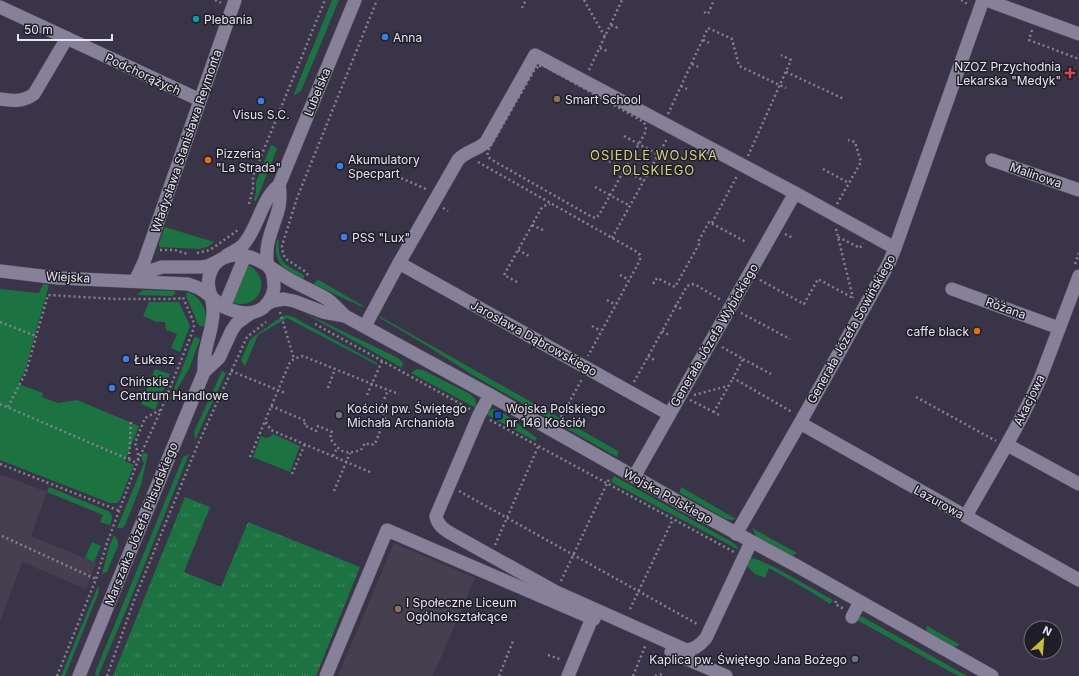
<svg xmlns="http://www.w3.org/2000/svg" width="1079" height="676" viewBox="0 0 1079 676" font-family="Inter,sans-serif">
<style>
.education{fill:#453f50}
.green{fill:#1d7242}
.park{fill:url(#park-tufts)}
.lines{fill:none;stroke-linecap:round;stroke-linejoin:round}
.minor-casing{stroke:#545060;stroke-width:14}
.path{stroke:#868293;stroke-width:2.5;stroke-dasharray:2 3;stroke-linecap:butt}
.minor{stroke:#868198;stroke-width:13}
.culture-dot{fill:#0f9aa8;stroke:#1f1d26;stroke-width:1.5}
.shop-dot{fill:#3f7fe0;stroke:#1f1d26;stroke-width:1.5}
.health-dot{fill:#e0444e;stroke:#1f1d26;stroke-width:1.5}
.education-dot{fill:#8d6e63;stroke:#1f1d26;stroke-width:1.5}
.food-dot{fill:#e8710a;stroke:#1f1d26;stroke-width:1.5}
.worship-dot{fill:#6b7280;stroke:#1f1d26;stroke-width:1.5}
.transit-dot{fill:#1a4fb4;stroke:#1f1d26;stroke-width:1.5}
.labels{text-anchor:middle;dominant-baseline:central;stroke-width:3;stroke-linejoin:round;paint-order:stroke}
.poi-label{font-size:12px;fill:#e8e5f2;stroke:#1f1d26;text-anchor:start}
.street-label{font-size:12px;fill:#e8e5f2;stroke:#1f1d26}
.neighbourhood-label{font-size:13px;letter-spacing:1px;fill:#d9d284;stroke:#1f1d26}
</style>
<defs>
<pattern id="park-tufts" width="24" height="20" patternUnits="userSpaceOnUse"><rect width="24" height="20" fill="#1d7242"/><path d="M3 7l-1-3M5 7V3M7 7l1-3M15 17l-1-3M17 17v-4M19 17l1-3" fill="none" stroke="#3e865e"/></pattern>
</defs>
<rect width="100%" height="100%" fill="#393448"/>
<g class="education">
<polygon points="0,474 47,492 31,536 96,563 86,589 22,562 0,622"/>
<polygon points="394,543 475,578 433,676 338,676"/>
</g>
<g class="green">
<polygon points="332,0 339,0 301,91 293,96"/>
<polygon points="271,145 276,147 277,149 256,201 254,201 254,199 256,192 256,182"/>
<polygon points="165,227 214,242 207,247 199,249 159,247 159,243"/>
<path d="M277,240L279,241C277,263 286,265 302,274L304,276V279C285,271 272,263 277,240Z"/>
<path d="M246,264C275,277 259,313 231,302Z"/>
<polygon points="319,280 365,307 360,306 351,301 351,302 314,284 316,281"/>
<polygon points="43,284 49,285 25,370 18,384 43,393 42,397 58,403 77,400 139,426 125,461 134,465 120,500 117,503 110,503 0,460 0,289 39,293"/>
<polygon points="143,290 175,291 175,294 172,296 137,295"/>
<path d="M187,292C201,296 209,313 205,326H200L198,324L186,296Z"/>
<polygon points="149,302 179,302 190,326 180,352 171,348 177,334 166,330 165,322 157,322 143,316"/>
<polygon points="301,311 398,358 403,363 402,368"/>
<polygon points="286,315 293,317 377,363 377,365 287,318 258,335 245,366 241,360 249,342 252,338 278,319"/>
<polygon points="379,316 618,451 618,454 617,457 476,377 424,344 380,318"/>
<polygon points="196,337 200,339 189,369 168,404 194,338"/>
<polygon points="155,369 170,374 155,410 141,404"/>
<polygon points="417,369 423,370 470,394 475,399 476,403 477,405 476,408 411,373"/>
<polygon points="222,371 226,373 195,440 194,432"/>
<polygon points="492,409 499,410 537,438 535,441 486,414"/>
<polygon points="273,434 300,446 290,472 253,457 261,436 266,438 270,437"/>
<polygon points="144,453 148,454 141,485 125,525 122,528 117,528 144,463 142,460 142,455"/>
<polygon points="189,454 129,603 98,676 95,676 96,670 182,460 183,457"/>
<polygon points="614,476 730,541 736,545 739,550 611,482"/>
<path d="M49,487L108,511C114,515 112,519 110,525L100,522L103,515L47,492Z"/>
<polygon points="681,487 736,519 732,520 726,519 680,493 680,490"/>
<polygon points="752,528 797,553 792,556 756,536"/>
<polygon points="114,535 118,541 118,546 108,569 107,572 102,574 109,547"/>
<polygon points="92,542 101,546 94,562 85,558"/>
<polygon points="748,558 756,559 774,567 833,600 830,604 811,592 769,568 765,578 755,574 747,566"/>
<polygon points="98,586 99,589 98,594 65,676 61,676"/>
<polygon points="861,616 967,676 958,676 857,620"/>
<polygon points="927,626 959,644 958,646 954,647 927,632 926,628"/>
</g>
<polygon class="park" points="185,497 210,507 184,572 221,587 248,522 360,567 316,676 113,676"/>
<g class="lines">
<defs>
<g id="minor">
<polyline points="986,0 1079,34"/>
<polyline points="0,7 200,100"/>
<path d="M0,99C13,101 23,102 34,94L67,38"/>
<polyline points="992,160 1079,190"/>
<path d="M227,255C233,252 239,249 243,245C259,227 260,201 279,185L355,0"/>
<polyline points="399,263 669,414"/>
<path d="M0,271L58,278L188,284C193,286 198,287 202,290C209,294 214,300 221,305C234,313 252,317 264,307C269,302 273,296 274,288C274,283 274,276 271,270C270,269 268,267 268,265C266,261 267,255 267,250C269,226 284,212 279,185"/>
<polyline points="135,281 144,262 235,0"/>
<polyline points="135,281 150,271 162,267 201,267 208,266 218,261"/>
<polyline points="952,289 1059,328"/>
<polyline points="267,304 273,301 284,299 294,301 323,312 345,316"/>
<polyline points="224,307 245,256"/>
<path d="M365,326L399,263L458,160C466,151 478,150 486,142L535,55L795,193L895,248"/>
<polyline points="204,372 219,358 232,330 237,323 251,313"/>
<path d="M490,395L479,415L436,516C437,524 443,529 450,533L556,592L686,650C695,650 701,644 706,638L751,542"/>
<polyline points="800,423 1079,580"/>
<polyline points="1006,446 1013,448 1079,484"/>
<polyline points="634,477 795,193"/>
<path d="M966,516C991,471 1019,427 1040,379L1079,276"/>
<polyline points="736,534 800,423 889,263 895,248 983,0"/>
<polyline points="852,617 860,602"/>
<polyline points="671,652 726,676"/>
<path d="M79,676L204,372C204,366 204,360 205,354C207,339 214,325 213,309C213,295 204,286 211,271C214,263 221,258 229,256C251,251 269,267 287,278C300,286 314,291 327,299C334,304 339,310 345,316L490,395L686,506L797,566L992,676"/>
<polyline points="326,676 387,530 594,619"/>
<polyline points="568,676 592,618"/>
</g>
</defs>
<use href="#minor" class="minor-casing"/>
<g class="path">
<polyline points="215,0 221,3"/>
<polyline points="584,0 605,37"/>
<polyline points="961,0 964,1 968,5"/>
<polyline points="522,8 526,0"/>
<polyline points="704,12 708,14 714,0"/>
<polyline points="611,25 618,28"/>
<polyline points="1032,30 1029,40 1079,59"/>
<polyline points="703,40 709,43"/>
<polyline points="600,48 607,51"/>
<polyline points="692,64 698,67"/>
<path d="M539,66H544L635,117C642,121 648,123 645,133L599,215L596,218L592,217L492,160C486,156 487,153 490,147L535,69Z"/>
<polyline points="589,70 622,0"/>
<polyline points="786,72 844,99"/>
<polyline points="681,86 687,89"/>
<polyline points="668,114 708,28 732,39 739,66 786,88"/>
<polyline points="624,136 659,155"/>
<polyline points="748,156 791,60 781,55"/>
<polyline points="609,161 644,181"/>
<polyline points="478,162 637,252 640,255 640,259 639,262 588,356"/>
<polyline points="823,169 849,183"/>
<polyline points="392,174 428,190"/>
<polyline points="595,187 630,206"/>
<polyline points="249,204 253,188 253,176 325,0"/>
<polyline points="837,204 861,162 855,142 848,140"/>
<polyline points="443,208 448,211"/>
<polyline points="712,223 737,176"/>
<polyline points="532,225 545,231"/>
<polyline points="836,229 853,298"/>
<polyline points="785,234 793,238"/>
<polyline points="838,237 860,248 863,243"/>
<polyline points="612,238 667,139"/>
<polyline points="160,250 175,250 187,254"/>
<polyline points="518,250 531,257"/>
<polyline points="197,253 210,250 238,230"/>
<polyline points="1075,264 1079,253"/>
<polyline points="308,275 306,272 286,259 283,254 282,246 297,198 377,0"/>
<polyline points="620,275 629,280"/>
<polyline points="760,280 804,304 818,279 853,298"/>
<polyline points="517,282 504,275 541,209 544,206 550,204"/>
<polyline points="653,282 654,283 657,278 675,287 699,244 698,242 709,222 746,242"/>
<polyline points="607,300 616,305"/>
<polyline points="675,305 683,310"/>
<polyline points="280,312 294,359"/>
<polyline points="741,313 790,339"/>
<polyline points="0,322 36,336"/>
<polyline points="315,324 470,409"/>
<polyline points="592,326 601,331"/>
<polyline points="662,331 669,335"/>
<polyline points="722,347 743,359 733,378 792,412"/>
<polyline points="648,356 656,361"/>
<polyline points="743,359 771,374"/>
<polyline points="231,371 285,393"/>
<polyline points="634,382 687,286 692,284 696,285 721,300"/>
<polyline points="328,388 335,369"/>
<polyline points="367,395 382,361"/>
<polyline points="694,395 728,386"/>
<polyline points="916,397 996,441"/>
<polyline points="690,400 714,412"/>
<polyline points="0,404 137,463"/>
<path d="M271,406L306,421L304,425L316,431L318,426L332,432L330,438C340,452 344,455 361,450L365,443L371,445L375,444L385,418L384,414L379,412L388,390"/>
<polyline points="8,407 26,372 48,295 116,299 172,299 183,298"/>
<polyline points="719,415 714,412 733,378"/>
<polyline points="561,417 582,379"/>
<polyline points="490,420 734,552"/>
<polyline points="333,456 337,448"/>
<polyline points="250,457 265,421"/>
<polyline points="129,459 131,420"/>
<polyline points="138,460 138,453 135,443 145,418 160,410"/>
<polyline points="0,464 120,511"/>
<polyline points="370,472 271,430 265,421 290,362 294,359 303,356 372,384 399,394"/>
<polyline points="292,474 305,444"/>
<polyline points="334,491 350,453"/>
<polyline points="459,491 699,625"/>
<polyline points="2,536 96,579"/>
<polyline points="495,545 538,447"/>
<polyline points="561,581 610,477"/>
<polyline points="836,601 835,604 844,609"/>
<polyline points="630,609 673,519"/>
<polyline points="548,655 562,660"/>
<polyline points="57,676 96,579 107,543 137,463 161,410 194,328 194,323 182,295"/>
<polyline points="107,676 135,598 198,444 247,337 266,322"/>
<polyline points="499,676 513,641"/>
<polyline points="633,676 646,644"/>
<polyline points="655,676 662,674"/>
</g>
<use href="#minor" class="minor"/>
</g>
<circle class="culture-dot" cx="196" cy="19" r="4"/>
<g class="shop-dot">
<circle cx="385" cy="37" r="4"/>
<circle cx="261" cy="101" r="4"/>
<circle cx="340" cy="166" r="4"/>
<circle cx="344" cy="237" r="4"/>
<circle cx="126" cy="359" r="4"/>
<circle cx="112" cy="388" r="4"/>
</g>
<path class="health-dot" d="M1068 67h4v4h4v4h-4v4h-4v-4h-4v-4h4z"/>
<g class="education-dot">
<circle cx="557" cy="99" r="4"/>
<circle cx="398" cy="609" r="4"/>
</g>
<g class="food-dot">
<circle cx="208" cy="160" r="4"/>
<circle cx="977" cy="331" r="4"/>
</g>
<g class="worship-dot">
<circle cx="339" cy="415" r="4"/>
<circle cx="855" cy="659" r="4"/>
</g>
<rect class="transit-dot" x="494" y="411" width="8" height="8" rx="2"/>
<g class="labels">
<g class="poi-label">
<text x="204" y="19">Plebania</text>
<text x="393" y="37">Anna</text>
<text x="1061" y="66" text-anchor="end">NZOZ Przychodnia<tspan x="1061" dy="14">Lekarska "Medyk"</tspan></text>
<text x="565" y="99">Smart School</text>
<text x="261" y="114" text-anchor="middle">Visus S.C.</text>
<text x="216" y="153">Pizzeria<tspan x="216" dy="14">"La Strada"</tspan></text>
<text x="348" y="159">Akumulatory<tspan x="348" dy="14">Specpart</tspan></text>
<text x="352" y="237">PSS "Lux"</text>
<text x="969" y="331" text-anchor="end">caffe black</text>
<text x="134" y="359">Łukasz</text>
<text x="120" y="381">Chińskie<tspan x="120" dy="14">Centrum Handlowe</tspan></text>
<text x="347" y="408">Kościół pw. Świętego<tspan x="347" dy="14">Michała Archanioła</tspan></text>
<text x="506" y="408">Wojska Polskiego<tspan x="506" dy="14">nr 146 Kościół</tspan></text>
<text x="406" y="602">I Społeczne Liceum<tspan x="406" dy="14">Ogólnokształcące</tspan></text>
<text x="847" y="659" text-anchor="end">Kaplica pw. Świętego Jana Bożego</text>
</g>
<g class="street-label">
<text transform="translate(143 74) rotate(25)">Podchorążych</text>
<text transform="translate(317 92) rotate(-68)">Lubelska</text>
<text transform="translate(186 141) rotate(-71)">Władysława Stanisława Reymonta</text>
<text transform="translate(1036 175) rotate(19)">Malinowa</text>
<text transform="translate(68 277) rotate(3)">Wiejska</text>
<text transform="translate(1006 308) rotate(20)">Różana</text>
<text transform="translate(851 329) rotate(-61)">Generała Józefa Sowińskiego</text>
<text transform="translate(714 335) rotate(-60)">Generała Józefa Wybickiego</text>
<text transform="translate(534 338) rotate(29)">Jarosława Dąbrowskiego</text>
<text transform="translate(1029 400) rotate(-64)">Akacjowa</text>
<text transform="translate(668 496) rotate(29)">Wojska Polskiego</text>
<text transform="translate(939 502) rotate(29)">Lazurowa</text>
<text transform="translate(141 524) rotate(-68)">Marszałka Józefa Piłsudskiego</text>
</g>
<g class="neighbourhood-label">
<text x="654" y="155">OSIEDLE WOJSKA<tspan x="654" dy="15">POLSKIEGO</tspan></text>
</g>
</g>
<g transform="translate(1043 640) rotate(26)"><circle r="19" fill="#1f1d26" stroke="#6f6d78"/>
<path d="M0-3L7 15L0 10L-7 15Z" fill="#c7bb3c"/>
<text y="-6" font-size="11" font-weight="bold" text-anchor="middle" fill="#e8e5f2">N</text>
</g>
<path d="M18 34v6h94v-6" fill="none" stroke="#e8e5f2" stroke-width="2"/>
<text x="24" y="34" font-size="12" fill="#e8e5f2" stroke="#1f1d26" stroke-width="3" paint-order="stroke">50 m</text>
</svg>
